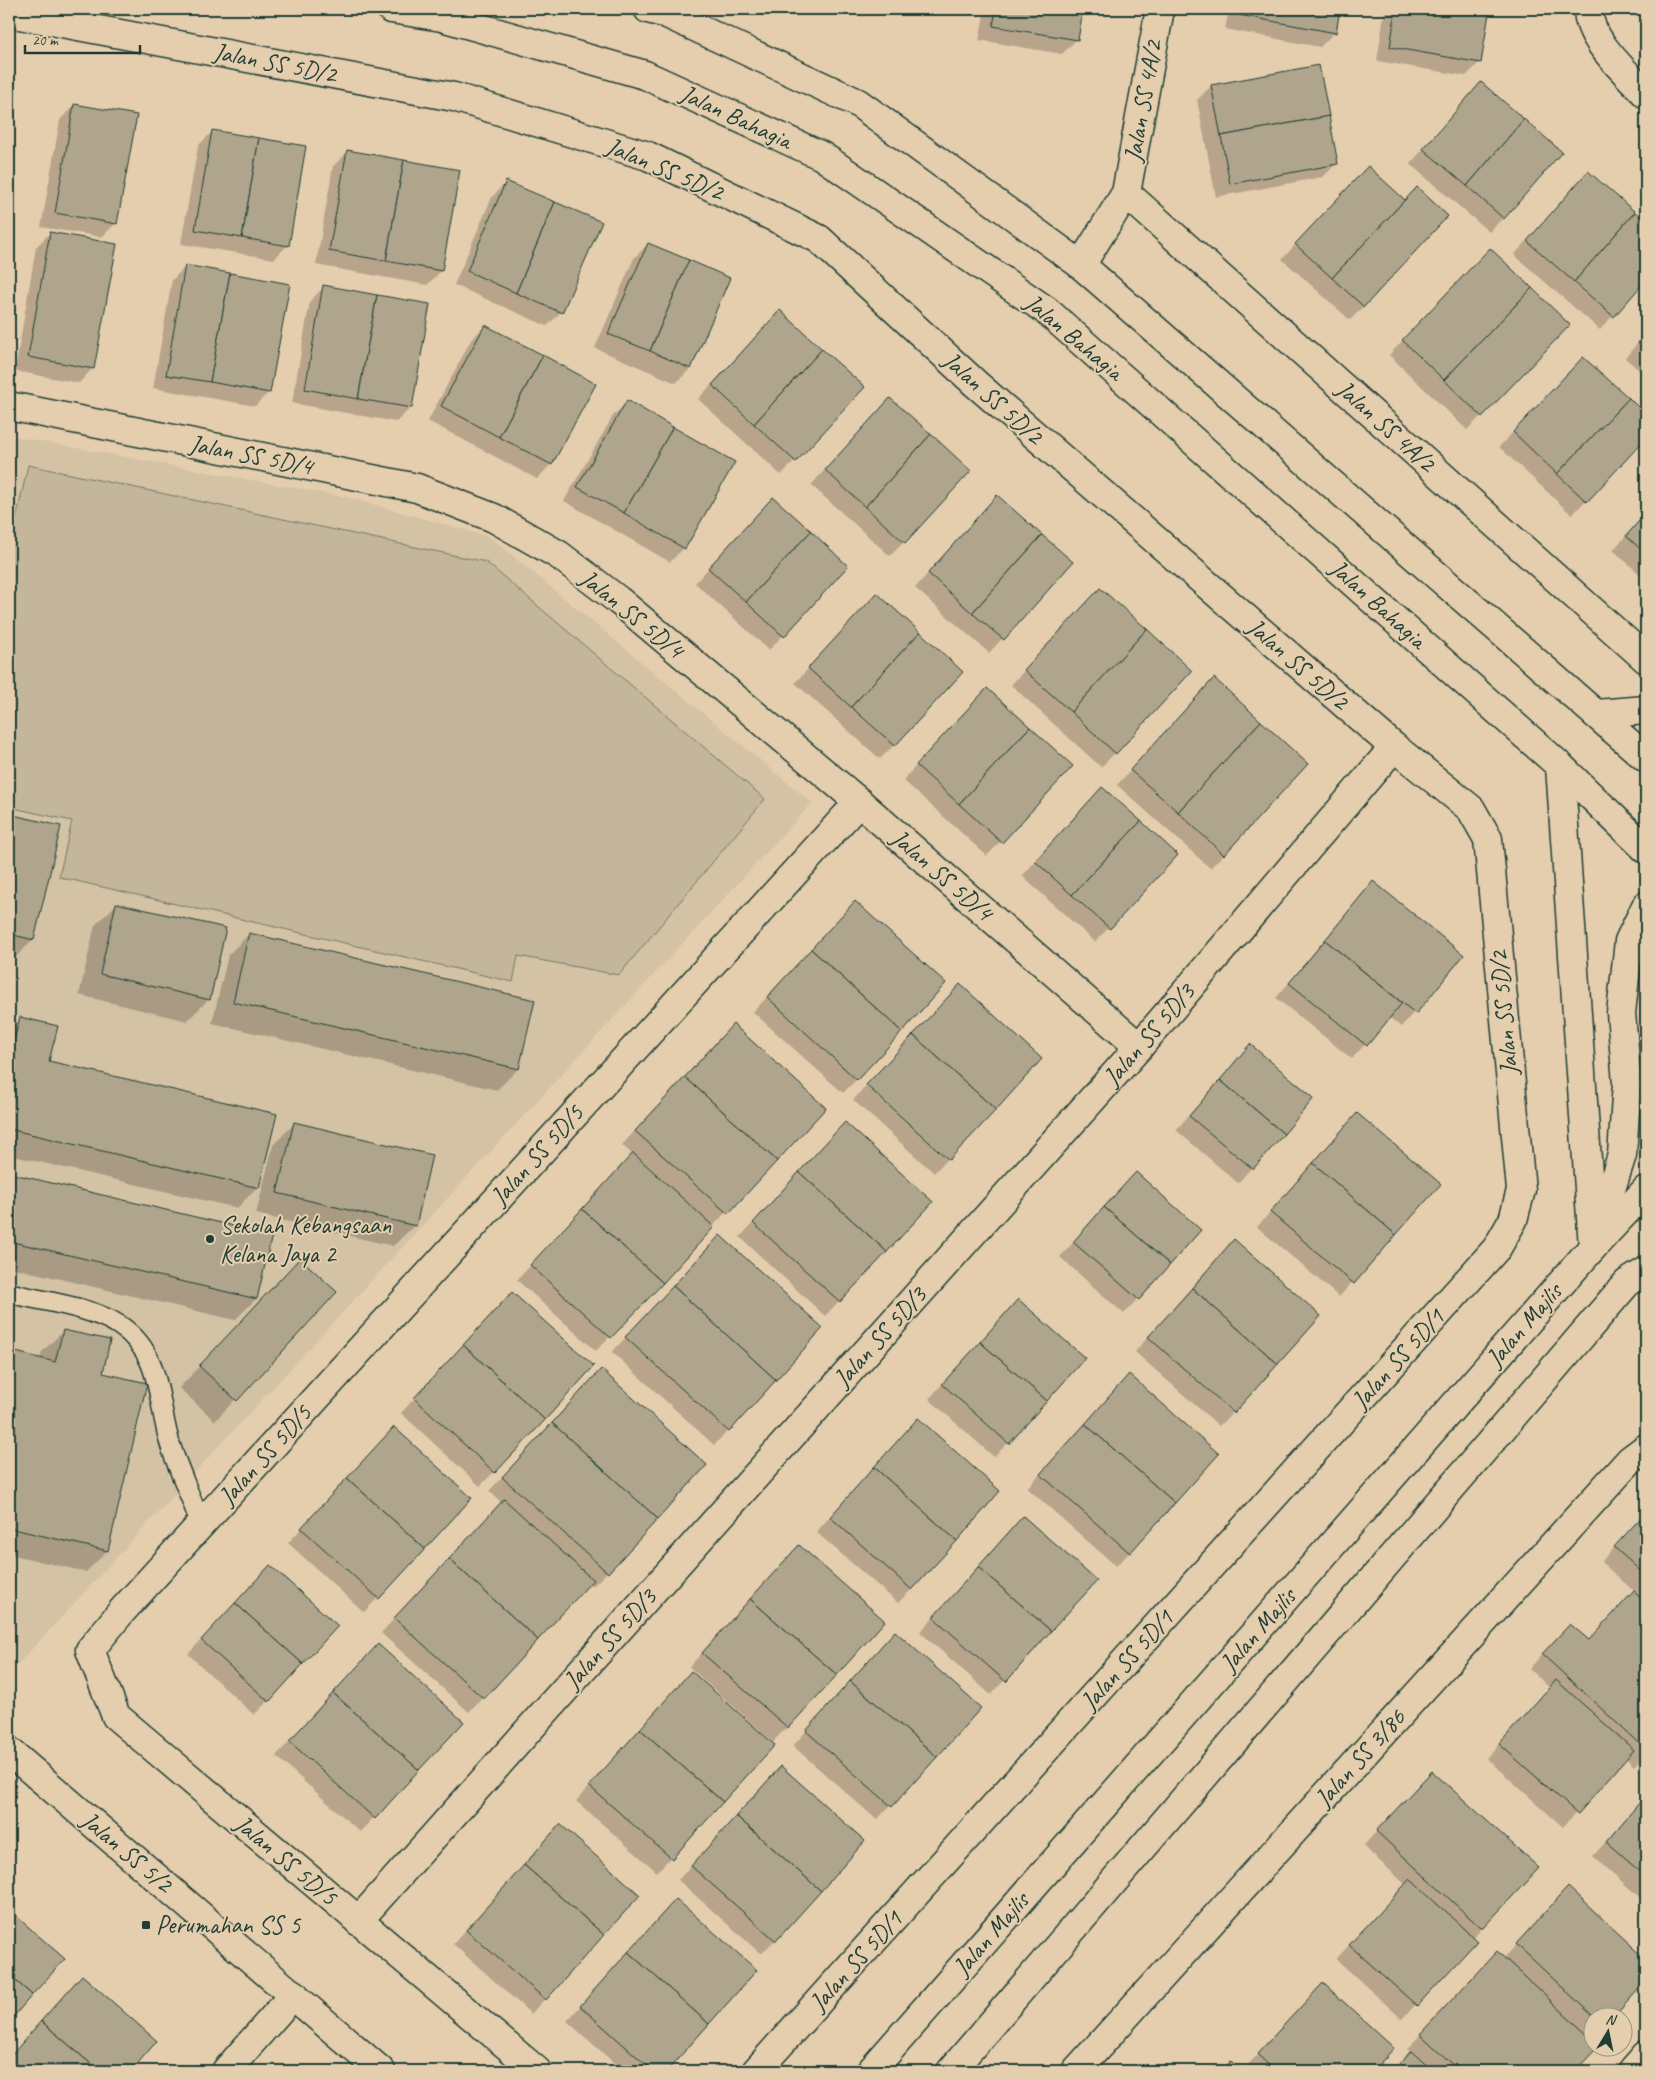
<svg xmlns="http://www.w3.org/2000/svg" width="1655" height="2080" viewBox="0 0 1655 2080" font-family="Caveat,sans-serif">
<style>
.built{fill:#d4c2a4}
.green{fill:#c4b69a;stroke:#727a67}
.shadow{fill:#0003}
.building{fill:#aea58c;stroke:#1f3d34}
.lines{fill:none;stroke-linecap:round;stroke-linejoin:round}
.service-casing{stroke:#1f3d34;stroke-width:22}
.minor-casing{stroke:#1f3d34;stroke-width:31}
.tertiary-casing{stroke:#1f3d34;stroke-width:31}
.secondary-casing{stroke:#1f3d34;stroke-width:31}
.service{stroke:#e5ceae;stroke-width:19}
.minor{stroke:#e5ceae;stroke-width:28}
.tertiary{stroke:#e5ceae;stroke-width:28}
.secondary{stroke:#e5ceae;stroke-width:28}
.poi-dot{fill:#1f3d34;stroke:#e5ceae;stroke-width:2}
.labels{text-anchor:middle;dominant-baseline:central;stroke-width:4;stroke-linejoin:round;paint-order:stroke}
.street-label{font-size:25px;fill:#1f3d34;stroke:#e5ceae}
.poi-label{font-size:25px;fill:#1f3d34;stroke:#e5ceae;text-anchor:start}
</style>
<rect width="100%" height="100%" fill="#e5ceae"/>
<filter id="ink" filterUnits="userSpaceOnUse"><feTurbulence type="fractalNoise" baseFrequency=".02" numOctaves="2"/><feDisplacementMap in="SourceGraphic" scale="10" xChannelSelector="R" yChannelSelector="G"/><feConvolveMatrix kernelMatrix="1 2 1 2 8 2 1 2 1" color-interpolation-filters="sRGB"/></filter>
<g filter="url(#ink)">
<polygon class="built" points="17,437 350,498 490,537 812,803 9,1674 9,441"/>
<polygon class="green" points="28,465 486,562 765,799 619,975 518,956 513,982 59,877 72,821 9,807 9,551"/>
<g class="shadow">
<polygon points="985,9 1082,9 1076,40 1062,54 979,40"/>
<polygon points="1229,9 1339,9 1335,32 1320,47 1225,29"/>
<polygon points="1385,9 1489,9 1480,62 1466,76 1377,61"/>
<polygon points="1481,84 1503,218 1489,232 1410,164"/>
<polygon points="1211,86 1337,163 1323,177 1216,197 1197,100"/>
<polygon points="74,105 116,223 102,237 41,227 60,120"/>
<polygon points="212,132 288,245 274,259 181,244 198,146"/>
<polygon points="348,152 441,271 427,285 316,265 333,166"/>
<polygon points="1588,173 1646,223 1646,278 1600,330 1514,255"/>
<polygon points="506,182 561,312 547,326 454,285 492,197"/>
<polygon points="1354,182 1364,306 1350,320 1282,259"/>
<polygon points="50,233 93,368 79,383 15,371 36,247"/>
<polygon points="648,244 729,278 690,369 676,383 595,348 634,258"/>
<polygon points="1476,264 1481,416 1467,430 1389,355"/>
<polygon points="186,266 269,392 255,406 153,388 172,280"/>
<polygon points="324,287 411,408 396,422 292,403 310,301"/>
<polygon points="780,311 795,461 781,475 698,399"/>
<polygon points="485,326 551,464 537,479 428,421 471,340"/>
<polygon points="1646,333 1646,376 1625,358"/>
<polygon points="1583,358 1646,417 1646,437 1572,515 1499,447"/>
<polygon points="627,402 684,548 670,562 564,501 613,416"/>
<polygon points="876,414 904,542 890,556 811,485"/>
<polygon points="983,511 1071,562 989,653 915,588"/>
<polygon points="759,513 847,566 769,650 695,583"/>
<polygon points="1646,514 1646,580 1613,550"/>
<polygon points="1086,603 1115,753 1101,767 1011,685"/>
<polygon points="863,609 894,745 880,759 795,683"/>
<polygon points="1200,694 1224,854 1210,868 1117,785"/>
<polygon points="973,704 1071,766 987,856 903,780"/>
<polygon points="1088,803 1176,856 1095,942 1022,876"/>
<polygon points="9,815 60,827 33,940 12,961 9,960"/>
<polygon points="1373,883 1463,955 1401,1027 1389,1017 1352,1059 1276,998"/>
<polygon points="117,904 208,1000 187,1021 79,995 95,925"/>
<polygon points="841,917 857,1079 843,1093 753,1012"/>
<polygon points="249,934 534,1001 518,1069 497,1090 212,1023 228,955"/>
<polygon points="946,999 1041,1059 934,1173 853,1100"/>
<polygon points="21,1018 47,1062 258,1187 237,1208 9,1155 9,1030"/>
<polygon points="719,1039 824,1108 596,1351 517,1280 633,1155 622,1145"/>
<polygon points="1250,1046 1313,1098 1238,1183 1176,1130"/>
<polygon points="1357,1115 1439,1185 1339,1297 1257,1227"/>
<polygon points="294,1124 415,1225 393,1246 256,1214 273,1145"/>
<polygon points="832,1138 931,1202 825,1316 740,1237"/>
<polygon points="9,1174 271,1236 256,1299 235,1320 9,1267"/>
<polygon points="1122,1188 1199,1230 1124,1314 1060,1257"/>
<polygon points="706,1251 728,1431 714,1445 612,1352"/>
<polygon points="1220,1255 1233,1412 1219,1426 1135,1352"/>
<polygon points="279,1281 336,1292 215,1421 179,1388"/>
<polygon points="498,1307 494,1472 480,1486 401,1413"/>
<polygon points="1004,1315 1008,1443 994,1457 929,1399"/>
<polygon points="63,1331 101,1374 107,1551 86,1572 9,1554 9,1361 16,1353 40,1359 42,1352"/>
<polygon points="1129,1376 1130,1552 1116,1566 1027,1488"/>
<polygon points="587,1385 607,1572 593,1586 589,1582 469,1712 381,1633 502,1503 489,1491"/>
<polygon points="918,1420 912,1589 898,1603 816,1532"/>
<polygon points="380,1443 378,1598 364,1612 288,1543"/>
<polygon points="1646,1514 1646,1754 1634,1766 1626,1758 1563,1827 1486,1758 1550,1688 1529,1669 1556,1639 1588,1642 1635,1592 1601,1562"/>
<polygon points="1009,1532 1095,1581 991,1695 920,1632"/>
<polygon points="799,1547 883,1621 773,1742 689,1667"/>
<polygon points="256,1581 268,1701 254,1715 188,1654"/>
<polygon points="881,1647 979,1708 877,1820 793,1746"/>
<polygon points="364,1660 462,1722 360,1832 276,1756"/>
<polygon points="677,1687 773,1745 657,1872 576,1801"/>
<polygon points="781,1767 775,1940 761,1954 678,1880"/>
<polygon points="1419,1786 1537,1869 1472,1938 1476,1941 1402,2019 1336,1959 1406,1885 1363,1846"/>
<polygon points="1646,1796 1646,1903 1593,1856"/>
<polygon points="560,1826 638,1895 531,2014 453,1944"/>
<polygon points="1569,1889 1646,1961 1646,1980 1611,2018 1592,2018 1592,2037 1590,2039 1592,2048 1595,2048 1573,2071 1394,2071 1411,2053 1407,2049 1483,1967 1503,1959"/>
<polygon points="9,1912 63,1959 9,2020"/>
<polygon points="662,1914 755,1970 665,2071 623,2071 567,2021"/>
<polygon points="82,1976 156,2041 129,2071 9,2071 9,2058"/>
<polygon points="1309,1999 1393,2048 1372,2071 1246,2071 1244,2069"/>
</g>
<g class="building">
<polygon points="996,9 1083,9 1078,40 993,26"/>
<polygon points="1240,9 1340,9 1336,33 1239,15"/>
<polygon points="1396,9 1462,9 1489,13 1481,63 1390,47"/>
<polygon points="1462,9 1490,9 1489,13"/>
<polygon points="1319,65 1329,116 1221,136 1211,85"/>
<polygon points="1481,82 1524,119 1467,186 1423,149"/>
<polygon points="74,104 137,115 117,224 55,213"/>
<polygon points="1329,116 1338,164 1230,184 1221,136"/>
<polygon points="1524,119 1562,152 1504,219 1467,186"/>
<polygon points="212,130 259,138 242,238 195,230"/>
<polygon points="259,138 306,146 289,246 242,238"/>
<polygon points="347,150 404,160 386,261 329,251"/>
<polygon points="404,160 460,170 442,271 386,261"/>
<polygon points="1368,166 1405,200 1332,278 1295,244"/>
<polygon points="1588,171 1635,212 1574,282 1527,241"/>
<polygon points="506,181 555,202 516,293 467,271"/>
<polygon points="1417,187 1448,216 1364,307 1332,278"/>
<polygon points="555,202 602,222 562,313 516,293"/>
<polygon points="1635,212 1646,222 1646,280 1614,317 1574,282"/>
<polygon points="50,232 117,244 94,369 28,357"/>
<polygon points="648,243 689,260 650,351 608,334"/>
<polygon points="1490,248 1532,288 1444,380 1402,340"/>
<polygon points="689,260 730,278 691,369 650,351"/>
<polygon points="185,265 230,273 210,382 166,375"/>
<polygon points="230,273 290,284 270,393 210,382"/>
<polygon points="323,285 377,295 358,399 305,389"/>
<polygon points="1532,288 1570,325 1482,417 1444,380"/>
<polygon points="377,295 430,304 412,408 358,399"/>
<polygon points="780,310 822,349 754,424 712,385"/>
<polygon points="485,325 543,355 499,437 441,406"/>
<polygon points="1646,334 1646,350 1638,343"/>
<polygon points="822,349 865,387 796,462 754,424"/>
<polygon points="543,355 596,384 552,465 499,437"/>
<polygon points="1583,357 1629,398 1557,474 1513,432"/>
<polygon points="890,398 931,434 865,507 825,470"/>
<polygon points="1629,398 1646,415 1646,438 1587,502 1557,474"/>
<polygon points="627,400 673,427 624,513 577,487"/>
<polygon points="673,427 735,462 685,549 624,513"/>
<polygon points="931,434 971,471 905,543 865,507"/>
<polygon points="997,495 1042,535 972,613 928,573"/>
<polygon points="773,497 811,531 746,602 708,568"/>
<polygon points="1646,513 1646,554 1626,536"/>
<polygon points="811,531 848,566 784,637 746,602"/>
<polygon points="1042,535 1073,562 1004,640 972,613"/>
<polygon points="1100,588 1147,629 1071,712 1024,670"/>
<polygon points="877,593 920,632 851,707 808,668"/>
<polygon points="1147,629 1192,671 1116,754 1071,712"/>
<polygon points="920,632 963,672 895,746 851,707"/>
<polygon points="1214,678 1261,721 1178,812 1130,770"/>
<polygon points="987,688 1030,727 959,804 916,765"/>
<polygon points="1261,721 1308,764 1224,855 1178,812"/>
<polygon points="1030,727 1073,766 1002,843 959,804"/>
<polygon points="1102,787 1141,821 1072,895 1035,861"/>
<polygon points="9,814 61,826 34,940 9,934"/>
<polygon points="1141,821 1178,855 1110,929 1072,895"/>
<polygon points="1373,881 1464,955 1416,1014 1325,940"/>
<polygon points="855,901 946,983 902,1032 811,949"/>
<polygon points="116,903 226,928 210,1000 100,974"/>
<polygon points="249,933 535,1000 519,1069 233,1002"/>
<polygon points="1325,940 1402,1003 1367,1046 1289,983"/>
<polygon points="811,949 902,1032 857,1080 767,997"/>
<polygon points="960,984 1042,1059 996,1110 913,1035"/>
<polygon points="20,1017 58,1026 49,1061 277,1114 259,1188 9,1129 9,1052 11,1053"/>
<polygon points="733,1024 826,1108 777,1161 685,1077"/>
<polygon points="913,1035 996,1110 949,1160 866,1085"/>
<polygon points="1250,1044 1314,1098 1284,1134 1220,1080"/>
<polygon points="685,1077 777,1161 728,1214 635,1131"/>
<polygon points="1220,1080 1284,1134 1253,1169 1189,1116"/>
<polygon points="1357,1113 1441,1184 1396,1235 1313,1163"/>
<polygon points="294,1122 432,1155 416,1226 277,1193"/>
<polygon points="845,1122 933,1202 887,1252 799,1172"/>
<polygon points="633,1153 714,1227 663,1283 582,1209"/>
<polygon points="1313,1163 1396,1235 1354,1284 1270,1212"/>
<polygon points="799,1172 887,1252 840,1302 753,1223"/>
<polygon points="1136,1172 1201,1230 1170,1265 1104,1207"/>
<polygon points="9,1173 272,1235 257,1299 9,1241"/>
<polygon points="1104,1207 1170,1265 1139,1300 1073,1242"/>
<polygon points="582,1209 663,1283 611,1338 530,1265"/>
<polygon points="720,1235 823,1328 776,1380 673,1286"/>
<polygon points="1234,1239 1321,1316 1278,1364 1192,1288"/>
<polygon points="300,1258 337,1292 237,1401 199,1366"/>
<polygon points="673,1286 776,1380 729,1432 625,1337"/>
<polygon points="1192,1288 1278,1364 1234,1413 1148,1337"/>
<polygon points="512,1292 594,1366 545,1420 463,1345"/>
<polygon points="1018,1299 1085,1358 1047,1401 980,1342"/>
<polygon points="63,1330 110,1340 103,1373 147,1383 108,1551 9,1528 9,1381 16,1352 55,1362"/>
<polygon points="980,1342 1047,1401 1009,1444 942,1384"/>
<polygon points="463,1345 545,1420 495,1473 414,1398"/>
<polygon points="601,1369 707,1465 658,1519 552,1423"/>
<polygon points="1129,1374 1219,1454 1175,1503 1085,1424"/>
<polygon points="918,1418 1000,1491 957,1541 874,1467"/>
<polygon points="552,1423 658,1519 608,1573 502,1477"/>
<polygon points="1085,1424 1175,1503 1130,1553 1040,1474"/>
<polygon points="394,1427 472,1498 425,1549 347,1478"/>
<polygon points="874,1467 957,1541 912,1590 830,1517"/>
<polygon points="347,1478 425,1549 379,1599 301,1528"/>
<polygon points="504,1499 593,1580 538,1640 449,1559"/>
<polygon points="1646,1512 1646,1576 1614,1547"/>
<polygon points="1023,1516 1097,1581 1051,1631 978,1567"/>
<polygon points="799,1545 885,1621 837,1675 750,1599"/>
<polygon points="449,1559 538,1640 484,1699 394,1618"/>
<polygon points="270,1565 338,1626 303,1664 235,1603"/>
<polygon points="978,1567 1051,1631 1006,1682 933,1617"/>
<polygon points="1634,1591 1646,1602 1646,1750 1542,1654 1570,1624 1589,1640"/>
<polygon points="750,1599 837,1675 788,1728 702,1653"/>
<polygon points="235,1603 303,1664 269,1702 201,1640"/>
<polygon points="895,1631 981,1708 937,1757 850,1681"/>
<polygon points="378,1644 464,1722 419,1770 333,1693"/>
<polygon points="691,1671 775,1745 723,1802 640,1729"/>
<polygon points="1556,1680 1634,1750 1578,1814 1499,1744"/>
<polygon points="850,1681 937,1757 892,1807 806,1731"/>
<polygon points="333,1693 419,1770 375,1819 289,1741"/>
<polygon points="640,1729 723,1802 672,1859 589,1786"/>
<polygon points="781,1766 865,1841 821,1891 736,1816"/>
<polygon points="1432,1771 1539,1868 1482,1929 1376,1831"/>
<polygon points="1646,1795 1646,1877 1606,1842"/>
<polygon points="736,1816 821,1891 776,1941 691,1866"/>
<polygon points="560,1824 640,1895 604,1935 524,1865"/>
<polygon points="524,1865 604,1935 546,2000 466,1930"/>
<polygon points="1410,1879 1477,1941 1417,2006 1349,1945"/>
<polygon points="1568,1887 1646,1959 1646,1981 1613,2018 1595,2018 1516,1944"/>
<polygon points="676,1899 757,1970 709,2024 628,1952"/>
<polygon points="9,1910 65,1959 32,1995 9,1975"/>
<polygon points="1497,1951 1592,2039 1592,2048 1597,2048 1575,2071 1460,2071 1420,2034"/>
<polygon points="628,1952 709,2024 667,2071 653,2071 580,2006"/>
<polygon points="9,1975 32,1995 9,2022"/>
<polygon points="82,1975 157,2041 131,2071 99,2071 41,2021"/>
<polygon points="1323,1983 1394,2048 1373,2071 1275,2071 1257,2054"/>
<polygon points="41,2021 99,2071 9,2071 9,2058"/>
<polygon points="1411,2051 1433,2071 1393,2071"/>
<polygon points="1231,2061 1242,2071 1222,2071"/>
</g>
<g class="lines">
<defs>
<path id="service" d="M14,1294C46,1302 91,1307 119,1325C165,1355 156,1405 172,1450C181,1475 192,1500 201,1525"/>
<g id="minor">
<path d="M1588,9C1588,40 1626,72 1646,94"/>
<polyline points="9,13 454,97 648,156 819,239 976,384 1394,747 1471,809 1488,839 1521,1190 1513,1220 1497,1248 756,2071"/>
<polyline points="1126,193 1646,659"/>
<polyline points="1081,265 1126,193 1160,9"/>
<polyline points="9,406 417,488 494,518 559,555 618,600 859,802 1139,1047"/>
<path id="s1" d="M358,1921L1139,1047L1394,747"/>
<polyline points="226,2071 294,1994"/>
<polyline points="537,2071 116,1716 90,1650 122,1611 859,802"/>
<polyline points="1076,2071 1630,1460 1646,1448"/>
<polyline points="1633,2071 1646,2056"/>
</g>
<polyline id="tertiary" points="9,1751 381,2071"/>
<g id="secondary">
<polyline points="391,9 442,17 645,75 822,156 1047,311 1560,766 1646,849"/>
<polyline points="648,9 667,14 858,103 1081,265 1646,758"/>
<polyline points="1596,714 1646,710"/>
<polyline points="1560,766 1593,1247"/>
<polyline points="1597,1233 1622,1155 1627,1083 1621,1013 1629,941 1646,906"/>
<polyline points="871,2071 1593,1247 1646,1190"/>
<polyline points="951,2071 1627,1283 1646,1271"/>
</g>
</defs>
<use href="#service" class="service-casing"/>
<use href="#minor" class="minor-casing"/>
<use href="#tertiary" class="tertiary-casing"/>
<use href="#secondary" class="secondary-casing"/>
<use href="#service" class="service"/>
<use href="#minor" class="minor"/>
<use href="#tertiary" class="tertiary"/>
<use href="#secondary" class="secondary"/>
</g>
</g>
<g class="poi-dot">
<circle cx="210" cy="1239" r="5"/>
<rect x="141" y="1920" width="10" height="10" rx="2.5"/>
</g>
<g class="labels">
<g class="street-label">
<text transform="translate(275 63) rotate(11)">Jalan SS 5D/2</text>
<text transform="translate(1143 101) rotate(-80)">Jalan SS 4A/2</text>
<text transform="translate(736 117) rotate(25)">Jalan Bahagia</text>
<text transform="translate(665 169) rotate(23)">Jalan SS 5D/2</text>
<text transform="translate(1074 337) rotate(40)">Jalan Bahagia</text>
<text transform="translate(993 398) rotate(42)">Jalan SS 5D/2</text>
<text transform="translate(1386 426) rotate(42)">Jalan SS 4A/2</text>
<text transform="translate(251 455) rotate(11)">Jalan SS 5D/4</text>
<text transform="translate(1378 604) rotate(42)">Jalan Bahagia</text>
<text transform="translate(632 614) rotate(39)">Jalan SS 5D/4</text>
<text transform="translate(1298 664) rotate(41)">Jalan SS 5D/2</text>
<text transform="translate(942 875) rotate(41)">Jalan SS 5D/4</text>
<text transform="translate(1504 1013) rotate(-95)">Jalan SS 5D/2</text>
<text stroke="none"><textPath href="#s1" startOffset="1188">Jalan SS 5D/3</textPath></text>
<text transform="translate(537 1155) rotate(-48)">Jalan SS 5D/5</text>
<text transform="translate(1524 1325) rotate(-49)">Jalan Majlis</text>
<text transform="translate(880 1337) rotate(-48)">Jalan SS 5D/3</text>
<text transform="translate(1398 1359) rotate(-48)">Jalan SS 5D/1</text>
<text transform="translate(265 1455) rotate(-48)">Jalan SS 5D/5</text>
<text transform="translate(1258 1630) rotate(-49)">Jalan Majlis</text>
<text transform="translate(610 1639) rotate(-48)">Jalan SS 5D/3</text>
<text transform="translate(1127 1660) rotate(-48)">Jalan SS 5D/1</text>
<text transform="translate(1360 1758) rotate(-48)">Jalan SS 3/86</text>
<text transform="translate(127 1852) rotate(40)">Jalan SS 5/2</text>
<text transform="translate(286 1860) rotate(40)">Jalan SS 5D/5</text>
<text transform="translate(991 1934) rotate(-49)">Jalan Majlis</text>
<text transform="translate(856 1961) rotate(-48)">Jalan SS 5D/1</text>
</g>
<g class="poi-label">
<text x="220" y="1225">Sekolah Kebangsaan<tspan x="220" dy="29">Kelana Jaya 2</tspan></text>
<text x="156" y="1925">Perumahan SS 5</text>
</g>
</g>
<rect width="1655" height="2080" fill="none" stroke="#e5ceae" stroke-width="30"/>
<rect x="15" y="15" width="1625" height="2050" fill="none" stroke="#1f3d34" stroke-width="2" filter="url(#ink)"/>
<g transform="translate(1608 2032) rotate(10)"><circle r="24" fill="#e5ceae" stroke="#96947d"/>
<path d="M0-4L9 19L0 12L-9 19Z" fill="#1f3d34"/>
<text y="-8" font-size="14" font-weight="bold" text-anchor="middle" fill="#1f3d34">N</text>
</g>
<path d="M25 45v8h115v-8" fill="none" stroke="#1f3d34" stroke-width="2.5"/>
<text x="32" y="45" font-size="15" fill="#1f3d34" stroke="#e5ceae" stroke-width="4" paint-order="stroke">20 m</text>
</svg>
